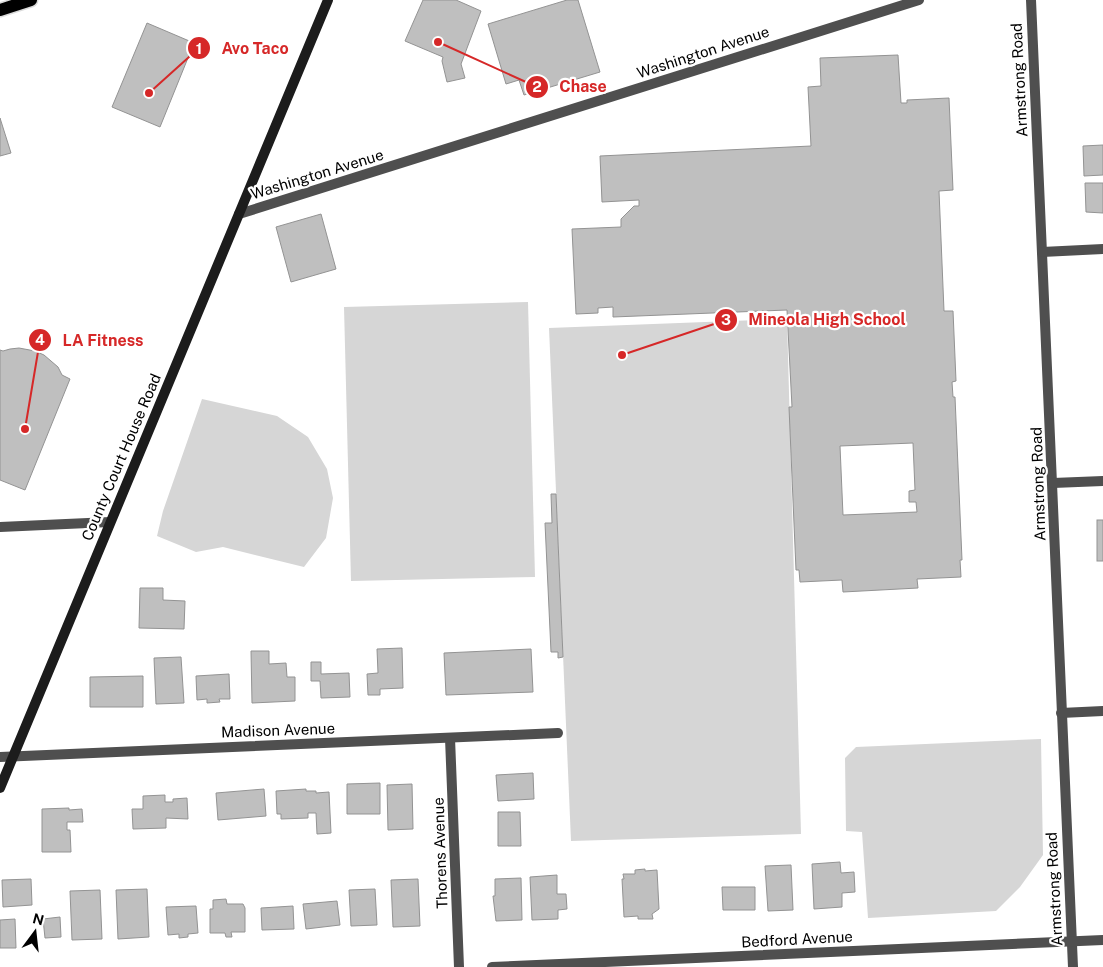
<svg xmlns="http://www.w3.org/2000/svg" width="1103" height="967" viewBox="0 0 1103 967" font-family="'Public Sans',sans-serif">
<style>
.green{fill:#d6d6d6}
.building{fill:#bfbfbf;stroke:#939393;fill-rule:evenodd}
.lines{fill:none;stroke-linecap:round;stroke-linejoin:round}
.primary-casing{stroke:#dbdbdb;stroke-width:15}
.minor{stroke:#4f4f4f;stroke-width:10}
.secondary{stroke:#1c1c1c;stroke-width:10}
.primary{stroke:#000;stroke-width:12}
.labels{text-anchor:middle;dominant-baseline:central;stroke-width:4.5;stroke-linejoin:round;paint-order:stroke}
.street-label{font-size:15px;fill:#000;stroke:#fff}
.leader{fill:none;stroke:#d62828;stroke-width:2}
.callout-dot{fill:#d62828;stroke:#fff;stroke-width:2}
.mark-label{font-size:15px;text-anchor:middle;font-weight:bold;fill:#fff}
.callout-label{font-size:16px;text-anchor:middle;font-weight:bold;fill:#d62828;stroke:#fff;stroke-width:4.5;stroke-linejoin:round;paint-order:stroke}
</style>
<rect width="100%" height="100%" fill="#fff"/>
<g class="green">
<polygon points="528,302 535,577 351,581 344,307"/>
<polygon points="787,319 801,834 571,841 549,328"/>
<polygon points="202,399 277,416 308,437 327,469 333,498 326,538 304,567 223,547 196,552 157,536 163,511"/>
<polygon points="1041,739 1043,855 1020,887 996,911 868,918 862,832 846,831 845,758 856,747"/>
</g>
<g class="building">
<polygon points="423,0 456,0 481,11 461,64 465,78 447,82 442,61 443,57 405,41"/>
<polygon points="567,0 578,0 600,72 524,95 519,80 506,84 488,24"/>
<polygon points="147,23 194,43 160,127 112,107"/>
<path d="M898,55L901,103H907V100L949,98L953,190L939,191L944,311H953L956,381L952,382L953,397H955L962,560H960L961,577L917,579L918,588L843,592L842,580L800,582L799,570H796L789,407H792L787,310L613,317V307L598,308V313L576,314L572,229L621,227V219L634,206H639V200L602,202L600,156L811,146L808,87L821,86L820,58ZM913,443L915,490L909,491V502H916L917,512L843,515L840,446Z"/>
<polygon points="0,118 11,153 0,156"/>
<polygon points="1103,145 1103,175 1084,176 1083,146"/>
<polygon points="1085,183 1103,183 1103,213 1086,212"/>
<polygon points="321,214 336,269 291,282 276,227"/>
<polygon points="19,348 35,351 44,355 58,367 62,375 70,379 25,490 0,480 0,350 3,351 10,349"/>
<polygon points="551,494 556,494 563,657 558,658 558,652 551,652 545,523 552,523"/>
<rect x="1097" y="520" width="6" height="41"/>
<polygon points="140,588 163,588 163,600 185,601 184,629 139,628"/>
<polygon points="402,648 403,688 380,689 380,695 368,695 367,674 378,673 377,649"/>
<polygon points="531,649 533,692 446,695 444,653"/>
<polygon points="251,651 269,651 269,664 286,663 287,677 295,677 295,701 252,703"/>
<polygon points="181,657 184,703 156,704 154,658"/>
<polygon points="311,662 321,662 321,674 349,673 350,697 321,698 320,681 311,681"/>
<polygon points="229,674 230,699 219,699 220,702 207,703 207,699 197,700 196,676"/>
<polygon points="143,676 143,707 90,707 90,677"/>
<polygon points="533,773 534,799 498,801 496,775"/>
<polygon points="380,783 380,814 347,814 347,784"/>
<polygon points="412,784 413,829 388,830 387,785"/>
<polygon points="264,789 266,816 218,820 216,793"/>
<polygon points="306,789 306,791 316,791 316,793 329,792 331,833 317,834 316,813 308,813 308,818 281,819 281,814 277,814 276,791"/>
<polygon points="165,795 165,802 173,802 173,799 187,798 188,819 166,818 166,828 133,829 132,809 143,809 143,796"/>
<polygon points="69,808 69,810 82,809 83,822 67,822 67,830 70,830 71,852 42,852 42,809"/>
<polygon points="498,812 520,812 521,846 498,846"/>
<polygon points="840,862 841,873 854,872 855,892 842,893 842,907 814,909 812,864"/>
<polygon points="791,865 793,910 768,911 765,866"/>
<polygon points="645,869 645,871 657,870 659,909 652,914 653,919 638,919 638,916 624,917 622,879 624,879 623,874 635,874 635,870"/>
<polygon points="557,875 557,894 566,894 567,909 558,910 558,919 532,920 530,877"/>
<polygon points="521,878 522,920 496,921 493,896 495,896 495,879"/>
<polygon points="31,879 32,905 3,907 2,880"/>
<polygon points="418,879 420,926 393,927 391,880"/>
<polygon points="722,887 755,887 755,910 723,910"/>
<polygon points="147,889 149,937 118,939 116,890"/>
<polygon points="375,889 377,925 351,926 349,890"/>
<polygon points="100,890 102,939 72,940 70,891"/>
<polygon points="226,899 227,904 243,904 245,908 245,932 231,932 232,937 226,937 225,933 210,933 210,909 213,909 213,900"/>
<polygon points="337,901 340,925 306,929 303,904"/>
<polygon points="196,906 198,933 188,934 188,937 179,938 179,934 168,935 166,907"/>
<polygon points="293,906 294,929 262,930 261,908"/>
<polygon points="60,917 61,937 45,938 43,919"/>
<polygon points="15,919 16,948 0,948 0,920"/>
</g>
<g class="lines">
<defs>
<polyline id="primary" points="0,10 31,0"/>
</defs>
<use href="#primary" class="primary-casing"/>
<g class="minor">
<polyline points="1031,0 1073,967"/>
<polyline points="239,214 919,0"/>
<polyline points="1042,252 1103,249"/>
<polyline points="1053,483 1103,481"/>
<polyline points="0,527 110,522"/>
<polyline points="1061,713 1103,711"/>
<polyline points="450,738 459,967"/>
<polyline points="0,757 558,733"/>
<polyline points="492,967 1103,940"/>
</g>
<polyline class="secondary" points="0,788 328,0"/>
<use href="#primary" class="primary"/>
</g>
<g class="labels">
<g class="street-label">
<text transform="translate(703 52) rotate(-18)">Washington Avenue</text>
<text transform="translate(1019 80) rotate(-93)">Armstrong Road</text>
<text transform="translate(317 174) rotate(-17)">Washington Avenue</text>
<text transform="translate(121 457) rotate(-67)">County Court House Road</text>
<text transform="translate(1038 484) rotate(-92)">Armstrong Road</text>
<text transform="translate(278 730) rotate(-2)">Madison Avenue</text>
<text transform="translate(440 853) rotate(-92)">Thorens Avenue</text>
<text transform="translate(1054 889) rotate(-93)">Armstrong Road</text>
<text transform="translate(797 939) rotate(-3)">Bedford Avenue</text>
</g>
</g>
<path class="leader" d="M149 93L199 48M438 42L537 87M622 355L726 320M25 429L40 340"/>
<g class="callout-dot">
<circle cx="149" cy="93" r="5"/>
<circle cx="438" cy="42" r="5"/>
<circle cx="622" cy="355" r="5"/>
<circle cx="25" cy="429" r="5"/>
<circle cx="199" cy="48" r="12"/>
<circle cx="537" cy="87" r="12"/>
<circle cx="726" cy="320" r="12"/>
<circle cx="40" cy="340" r="12"/>
</g>
<g class="mark-label">
<text x="199" y="54">1</text>
<text x="537" y="92">2</text>
<text x="726" y="325">3</text>
<text x="40" y="345">4</text>
</g>
<g class="callout-label">
<text x="255" y="54">Avo Taco</text>
<text x="583" y="92">Chase</text>
<text x="827" y="325">Mineola High School</text>
<text x="103" y="346">LA Fitness</text>
</g>
<g transform="translate(35 932) rotate(15)" stroke="#ffffff" stroke-width="4" paint-order="stroke">
<path d="M0-4L9 19L0 12L-9 19Z" fill="#000000"/>
<text y="-8" font-size="14" font-weight="bold" text-anchor="middle" fill="#000000">N</text>
</g>
</svg>
